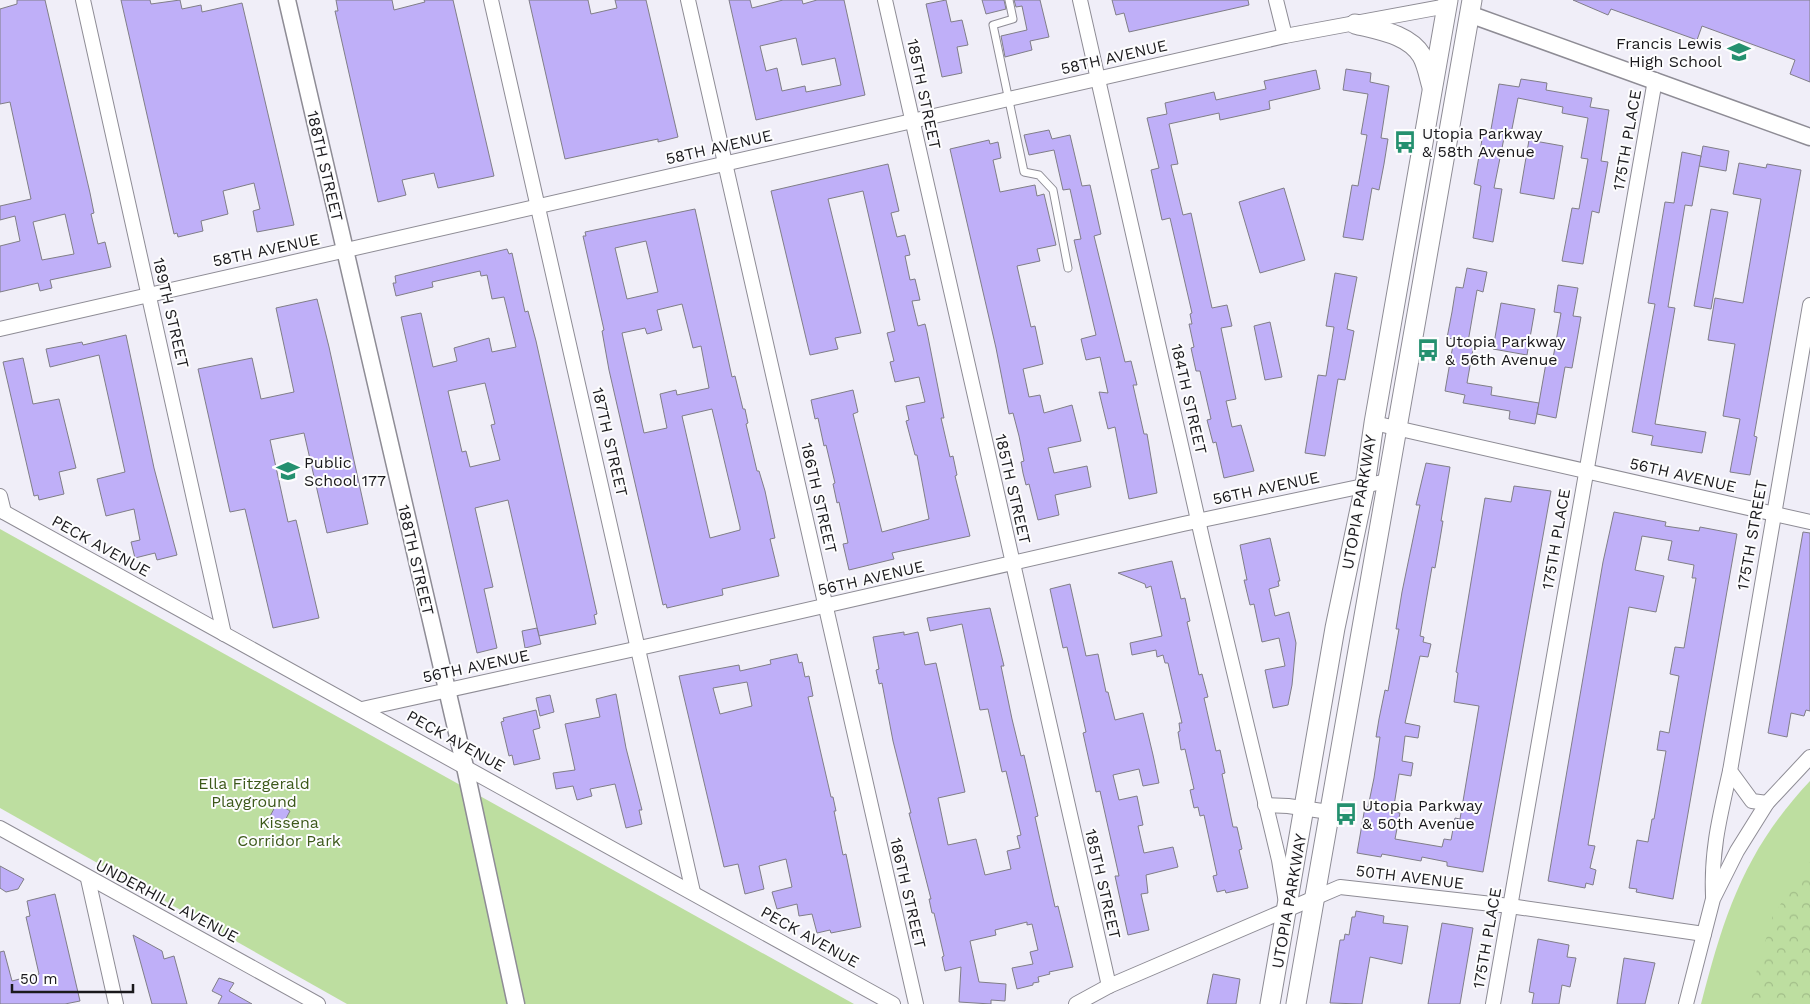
<svg xmlns="http://www.w3.org/2000/svg" width="1810" height="1004" viewBox="0 0 1810 1004" font-family="'Work Sans',sans-serif">
<style>
.green{fill:#bddea0}
.forest{fill:url(#forest-crowns)}
.building{fill:#bfaff8;stroke:#807e87;fill-rule:evenodd}
.lines{fill:none;stroke-linecap:round;stroke-linejoin:round}
.service-casing{stroke:#8e8c95;stroke-width:9}
.minor-casing{stroke:#8e8c95;stroke-width:16}
.tertiary-casing{stroke:#8e8c95;stroke-width:19}
.secondary-casing{stroke:#8e8c95;stroke-width:21}
.service{stroke:#fff;stroke-width:7}
.minor{stroke:#fff;stroke-width:14}
.tertiary{stroke:#fff;stroke-width:16}
.secondary{stroke:#fff;stroke-width:19}
.labels{text-anchor:middle;dominant-baseline:central;stroke-width:4;stroke-linejoin:round;paint-order:stroke}
.poi-label{font-size:16px;fill:#1a191c;stroke:#fdfdfe;text-anchor:start}
.street-label{font-size:16px;fill:#1a191c;stroke:#fdfdfe}
.park-label{font-size:16px;fill:#3c581a;stroke:#fdfdfe}
</style>
<defs>
<pattern id="forest-crowns" width="20" height="18" patternUnits="userSpaceOnUse" patternTransform="scale(1.25)"><rect width="20" height="18" fill="#bddea0"/><path d="M2 6a3 3 0 1 1 6 0M12 15a3 3 0 1 1 6 0" fill="none" stroke="#a2be89"/></pattern>
</defs>
<rect width="100%" height="100%" fill="#f0eef8"/>
<g class="green">
<polygon points="0,529 854,1004 347,1004 0,808"/>
<path d="M1810,781V1004H1701C1724,914 1745,850 1810,781Z"/>
</g>
<polygon class="forest" points="1810,862 1810,1004 1747,1004 1773,915"/>
<g class="building">
<path d="M17,0H45L90,193L94,213L91,214L98,244L105,242L111,267L50,280L52,288L40,291L38,283L0,292V246L20,241L15,216L0,220V206L31,199L10,102L0,104V9L17,4ZM65,214L74,254L42,260L33,222Z"/>
<polygon points="121,0 150,0 151,4 180,0 182,9 201,5 202,12 242,3 294,225 257,232 253,211 260,209 254,183 223,191 228,214 201,221 203,231 178,237 177,233 174,234"/>
<polygon points="336,0 392,0 394,10 425,2 424,0 453,0 494,176 438,188 434,173 402,180 406,195 378,202 335,11 338,11"/>
<polygon points="529,0 588,0 591,14 617,8 615,0 646,0 678,137 658,142 658,139 565,159"/>
<path d="M729,0H750L752,8L783,0H802L803,4L817,0H844L865,95L756,120ZM796,38L802,65L835,58L841,85L806,92L805,86L782,91L777,68L766,71L760,46Z"/>
<polygon points="946,0 951,22 962,20 968,45 957,47 962,73 942,77 926,4"/>
<polygon points="982,0 1004,0 1006,9 986,14"/>
<polygon points="1014,0 1040,0 1049,37 1030,41 1032,50 1005,57 1001,36 1027,30 1022,6 1016,7"/>
<polygon points="1112,0 1248,0 1249,5 1129,32 1124,13 1116,15"/>
<polygon points="1573,0 1810,0 1810,82 1790,74 1795,60 1702,26 1697,40 1611,9 1608,15"/>
<polygon points="1346,69 1371,73 1370,82 1389,86 1381,138 1388,139 1384,164 1379,190 1372,188 1363,240 1343,237 1352,185 1358,186 1367,135 1361,134 1368,94 1343,90"/>
<polygon points="1316,70 1320,89 1269,101 1270,109 1220,120 1219,113 1169,124 1178,164 1171,165 1183,215 1191,213 1212,308 1227,305 1232,326 1221,328 1236,399 1226,401 1232,427 1241,425 1254,471 1224,478 1216,442 1213,443 1207,420 1211,419 1200,371 1196,371 1191,348 1194,347 1189,324 1192,324 1190,314 1192,313 1170,218 1162,220 1151,170 1159,168 1147,118 1167,114 1165,103 1214,92 1216,100 1266,89 1264,81"/>
<polygon points="1521,79 1547,83 1546,90 1592,98 1590,107 1609,110 1601,161 1608,162 1599,213 1592,211 1583,264 1562,261 1572,208 1579,209 1588,159 1581,158 1588,118 1562,113 1563,107 1518,98 1510,139 1504,138 1494,188 1502,189 1493,242 1473,238 1481,186 1474,184 1483,134 1490,135 1499,84 1519,87"/>
<polygon points="1049,130 1052,139 1070,135 1082,186 1090,185 1101,234 1094,236 1125,362 1131,361 1137,385 1133,385 1144,434 1147,434 1157,493 1129,499 1115,427 1108,429 1099,392 1108,393 1100,357 1086,360 1081,339 1096,335 1074,240 1081,239 1070,189 1063,190 1054,150 1029,155 1024,135"/>
<polygon points="989,140 990,144 998,142 1001,158 993,160 1000,192 1035,185 1037,196 1044,194 1056,245 1037,249 1040,261 1017,266 1031,327 1035,326 1043,364 1023,369 1029,397 1040,395 1044,413 1072,405 1081,441 1048,448 1054,473 1087,466 1091,487 1055,495 1059,515 1038,520 1029,484 1026,485 1023,473 1021,462 1024,461 1019,436 1013,413 1009,414 996,348 950,149"/>
<polygon points="1529,140 1563,146 1554,199 1520,193"/>
<polygon points="1703,146 1729,151 1726,171 1699,166"/>
<polygon points="1682,152 1701,156 1692,206 1685,205 1668,307 1675,308 1655,424 1706,432 1702,453 1651,445 1653,436 1632,432 1655,304 1648,303 1665,202 1674,203"/>
<polygon points="1739,163 1766,168 1767,164 1801,170 1754,436 1757,437 1750,475 1730,472 1740,419 1723,416 1735,344 1708,340 1715,298 1743,303 1761,199 1733,194"/>
<polygon points="888,164 899,211 891,213 897,237 905,235 910,255 905,256 910,280 915,279 920,300 912,301 918,326 925,324 927,332 944,418 941,418 950,457 953,456 957,475 955,476 970,536 892,553 894,559 849,570 843,544 848,543 839,502 837,503 833,484 835,483 826,445 824,446 818,418 815,419 811,400 853,390 858,412 853,414 882,532 929,519 917,455 915,455 906,421 909,420 906,406 925,402 919,377 895,382 890,362 894,361 887,333 895,331 863,191 828,199 861,333 835,338 838,349 810,355 771,191"/>
<polygon points="1284,188 1305,260 1260,273 1239,202"/>
<path d="M695,209L732,377L735,376L743,409H745L748,423L746,424L757,471H759L765,491L775,538L770,539L779,576L722,589L723,595L667,608L666,604L663,605L609,370L602,331L604,330L583,236H586L585,232ZM646,241L658,292L627,299L615,248ZM682,304L693,348L701,346L709,388L677,395L676,390L660,394L667,428L644,433L622,333L645,328L647,334L662,330L657,310ZM712,409L740,527V530L710,538L682,416Z"/>
<polygon points="1711,209 1728,212 1711,309 1694,306"/>
<path d="M507,249L509,254L512,253L525,312L528,311L536,341L597,614L594,615L596,624L539,636L508,500L475,508L493,587L484,589L497,648L477,653L401,317L421,313L433,367L457,361L454,348L489,338L492,352L516,347L504,297L492,299L487,275L481,276L480,271L454,277L432,282L433,287L396,296L393,283H396L395,276ZM485,383L495,424L491,425L500,460L470,467L466,451L462,452L448,391Z"/>
<polygon points="1467,268 1487,272 1483,292 1477,290 1468,342 1474,343 1467,383 1492,387 1491,395 1539,403 1535,424 1509,419 1510,411 1463,403 1465,395 1445,391 1454,339 1447,338 1452,312 1456,287 1463,288"/>
<polygon points="1335,273 1357,277 1347,329 1354,331 1345,380 1338,379 1325,456 1305,453 1318,375 1326,376 1334,327 1326,326"/>
<polygon points="1558,285 1578,288 1573,316 1581,317 1572,368 1565,367 1556,418 1537,414 1546,363 1552,364 1561,313 1554,312"/>
<polygon points="317,299 329,347 368,524 327,533 304,433 270,440 288,522 296,520 319,618 273,628 245,509 230,512 198,369 252,358 261,399 294,392 276,308"/>
<polygon points="1501,303 1535,309 1527,355 1493,349"/>
<polygon points="1270,322 1282,377 1265,380 1254,326"/>
<polygon points="126,335 154,468 177,555 157,560 155,553 135,558 131,542 140,540 134,509 106,516 97,479 125,472 99,355 50,367 46,349 82,342 83,345"/>
<polygon points="23,358 33,404 59,399 76,468 59,472 64,494 39,500 38,495 34,496 3,362"/>
<polygon points="1426,463 1450,467 1441,521 1443,521 1440,539 1435,568 1432,567 1420,636 1424,637 1423,642 1431,644 1428,657 1420,656 1405,723 1420,726 1418,738 1405,736 1402,761 1413,763 1411,776 1399,774 1393,812 1400,813 1395,839 1442,847 1444,839 1451,840 1455,818 1460,819 1479,706 1454,702 1458,673 1456,672 1485,498 1511,502 1514,486 1551,491 1483,872 1447,866 1447,862 1422,857 1421,861 1382,854 1381,857 1357,853 1365,807 1368,807 1374,778 1380,737 1376,737 1379,719 1385,690 1388,691 1399,629 1396,629 1402,592 1420,505 1416,505"/>
<polygon points="1614,512 1666,522 1665,526 1699,531 1700,527 1737,534 1673,899 1636,892 1637,889 1629,888 1637,840 1648,842 1652,819 1654,819 1666,751 1657,750 1660,731 1669,733 1679,676 1670,674 1675,647 1684,648 1696,578 1692,578 1694,565 1668,560 1672,541 1642,536 1635,570 1664,576 1656,612 1629,607 1588,845 1595,846 1590,868 1596,870 1593,885 1586,883 1585,888 1548,881 1603,562"/>
<polygon points="1803,532 1810,533 1810,711 1806,710 1804,716 1791,713 1787,737 1768,733"/>
<polygon points="1270,538 1280,581 1278,581 1279,586 1269,589 1275,616 1289,612 1296,643 1292,685 1288,705 1273,708 1265,670 1285,666 1279,638 1262,642 1254,604 1250,605 1244,580 1247,580 1240,545"/>
<polygon points="1172,561 1181,599 1185,598 1190,621 1187,622 1199,675 1202,674 1208,697 1204,698 1216,751 1220,750 1225,773 1222,774 1233,827 1237,827 1242,849 1239,850 1248,888 1226,893 1225,890 1217,892 1213,876 1217,875 1204,815 1200,816 1198,807 1194,808 1190,790 1194,789 1185,749 1181,750 1178,732 1180,731 1179,723 1182,723 1168,663 1165,663 1163,655 1157,657 1156,650 1132,655 1130,643 1162,636 1151,586 1146,588 1145,584 1118,573"/>
<polygon points="1070,584 1086,656 1098,654 1106,692 1108,692 1115,720 1143,713 1153,755 1159,783 1143,786 1139,769 1113,775 1119,800 1137,796 1143,825 1138,826 1144,853 1173,847 1178,867 1146,875 1148,893 1141,894 1149,930 1128,935 1115,876 1119,876 1100,791 1096,792 1083,733 1086,732 1067,647 1063,648 1050,589"/>
<polygon points="990,608 1004,666 1001,666 1012,719 1021,756 1024,755 1038,816 1035,817 1055,907 1058,906 1073,967 1049,972 1050,974 1038,977 1039,982 1033,983 1033,985 1017,989 1012,968 1033,964 1030,952 1038,950 1032,924 1027,925 1027,922 995,930 996,935 970,941 979,982 1006,984 1005,1001 991,1000 991,1004 959,1002 961,967 945,971 942,957 944,956 934,913 932,913 929,899 931,899 909,813 911,813 893,741 882,683 879,684 876,670 879,669 873,637 904,632 904,635 918,632 925,665 936,663 965,792 938,798 948,845 976,839 985,875 1011,869 1007,851 1020,848 1017,836 1021,835 1006,771 1002,772 988,709 980,710 962,624 930,631 927,618"/>
<polygon points="537,628 541,644 525,648 522,631"/>
<path d="M797,654L799,663L802,662L805,677L809,676L813,696L808,697L831,797H833L836,811H834L843,855L846,854L861,927L831,933L830,930L817,933L812,914L799,916L797,904L777,909L772,892L792,887L786,859L759,866L764,889L745,894L738,864L724,867L679,676L739,665L740,671L771,664L770,660ZM747,682L752,706L720,714L713,688Z"/>
<polygon points="616,694 626,748 642,810 639,810 642,824 626,828 615,784 590,789 592,796 577,800 573,786 556,789 553,773 575,770 565,724 600,717 596,699"/>
<polygon points="550,695 554,712 540,716 536,698"/>
<polygon points="536,710 540,728 533,730 540,759 514,765 512,755 509,756 501,722 504,721 503,718"/>
<polygon points="277,803 290,811 280,830 267,822"/>
<polygon points="0,866 24,879 18,889 6,892 0,888"/>
<polygon points="55,894 80,1001 65,1004 0,1004 0,952 4,951 12,981 39,974 26,917 30,916 27,901"/>
<polygon points="1356,911 1384,916 1383,923 1408,926 1402,964 1370,957 1362,1004 1330,1003 1340,940 1344,940 1345,934 1349,935 1352,917 1355,917"/>
<polygon points="1442,923 1473,928 1460,1004 1428,1004"/>
<polygon points="133,935 162,951 164,959 174,956 187,1004 152,1004"/>
<polygon points="1538,939 1569,945 1567,957 1576,958 1570,987 1562,985 1559,1004 1532,1004 1534,993 1529,992"/>
<polygon points="1624,958 1655,963 1645,1004 1617,1004"/>
<polygon points="1213,974 1240,979 1236,1004 1207,1004"/>
<polygon points="219,978 234,983 229,991 252,1004 218,1004 222,996 212,991"/>
</g>
<g class="lines">
<defs>
<polyline id="service" points="1009,0 1013,19 993,25 1024,172 1039,175 1053,190 1068,268"/>
<g id="minor">
<polyline points="83,0 224,634"/>
<polyline points="491,0 693,892"/>
<polyline points="688,0 916,1004"/>
<polyline points="885,0 1109,986"/>
<polyline points="1080,0 1203,542 1279,860 1285,897"/>
<polyline points="1276,0 1285,36"/>
<polyline points="0,329 1285,36 1447,6"/>
<polyline points="1374,423 1810,522"/>
<polyline points="0,496 4,512"/>
<polyline points="0,510 893,1004"/>
<polyline points="362,709 653,645 1183,524 1387,481"/>
<polyline points="1767,803 1752,801 1730,771 1810,305"/>
<polyline points="1265,805 1288,806 1329,812"/>
<polyline points="0,828 318,1004"/>
<polyline points="88,879 116,1004"/>
<path d="M1713,896C1711,850 1720,816 1730,771"/>
<polyline points="1076,1004 1109,986 1340,887 1510,906 1704,934"/>
<polyline points="1493,1004 1655,80"/>
<polyline points="1686,1004 1713,899 1737,851 1767,803 1810,757"/>
</g>
<g id="tertiary">
<polyline points="287,0 465,767 516,1004"/>
<polyline points="1469,14 1810,137"/>
</g>
<g id="secondary">
<path d="M1355,24C1378,30 1409,34 1422,56C1427,65 1429,77 1432,87"/>
<polyline points="1270,1004 1335,628 1365,485 1374,423 1448,0"/>
<polyline points="1296,1004 1472,0"/>
</g>
</defs>
<use href="#service" class="service-casing"/>
<use href="#minor" class="minor-casing"/>
<use href="#tertiary" class="tertiary-casing"/>
<use href="#secondary" class="secondary-casing"/>
<use href="#service" class="service"/>
<use href="#minor" class="minor"/>
<use href="#tertiary" class="tertiary"/>
<use href="#secondary" class="secondary"/>
</g>
<defs>
<symbol id="school-bare" viewBox="-9 -9 18 18"><path d="M0-5L7-2L0 1L-7-2ZM-4 1L0 2.5L4 1V4Q0 6-4 4Z" fill="#24906f" stroke="#fdfdfe" stroke-width="2.5" paint-order="stroke"/></symbol>
<symbol id="bus-bare" viewBox="-9 -9 18 18"><path d="M-5-6H5V4H4V6H2V4H-2V6H-4V4H-5ZM-3.5-4V0h7V-4ZM-3.5 1.2v1.5H-2V1.2ZM2 1.2v1.5H3.5V1.2Z" fill="#24906f" stroke="#fdfdfe" stroke-width="2.5" paint-order="stroke"/></symbol>
</defs>
<g fill-rule="evenodd">
<use href="#school-bare" x="1723" y="36" width="32" height="32"/>
<use href="#bus-bare" x="1389" y="126" width="32" height="32"/>
<use href="#bus-bare" x="1412" y="334" width="32" height="32"/>
<use href="#school-bare" x="272" y="455" width="32" height="32"/>
<use href="#bus-bare" x="1330" y="798" width="32" height="32"/>
</g>
<g class="labels">
<g class="poi-label">
<text x="1722" y="43" text-anchor="end">Francis Lewis<tspan x="1722" dy="18">High School</tspan></text>
<text x="1422" y="133">Utopia Parkway<tspan x="1422" dy="18">&amp; 58th Avenue</tspan></text>
<text x="1445" y="341">Utopia Parkway<tspan x="1445" dy="18">&amp; 56th Avenue</tspan></text>
<text x="304" y="462">Public<tspan x="304" dy="18">School 177</tspan></text>
<text x="1362" y="805">Utopia Parkway<tspan x="1362" dy="18">&amp; 50th Avenue</tspan></text>
</g>
<g class="street-label">
<text transform="translate(1114 57) rotate(-13)">58TH AVENUE</text>
<text transform="translate(924 94) rotate(78)">185TH STREET</text>
<text transform="translate(1627 140) rotate(-80)">175TH PLACE</text>
<text transform="translate(719 147) rotate(-13)">58TH AVENUE</text>
<text transform="translate(325 166) rotate(77)">188TH STREET</text>
<text transform="translate(266 250) rotate(-12)">58TH AVENUE</text>
<text transform="translate(171 313) rotate(77)">189TH STREET</text>
<text transform="translate(1189 399) rotate(77)">184TH STREET</text>
<text transform="translate(610 442) rotate(77)">187TH STREET</text>
<text transform="translate(1683 475) rotate(13)">56TH AVENUE</text>
<text transform="translate(1266 488) rotate(-12)">56TH AVENUE</text>
<text transform="translate(1013 489) rotate(77)">185TH STREET</text>
<text transform="translate(819 498) rotate(77)">186TH STREET</text>
<text transform="translate(1359 502) rotate(-80)">UTOPIA PARKWAY</text>
<text transform="translate(1752 535) rotate(-80)">175TH STREET</text>
<text transform="translate(1556 539) rotate(-80)">175TH PLACE</text>
<text transform="translate(101 546) rotate(29)">PECK AVENUE</text>
<text transform="translate(416 560) rotate(77)">188TH STREET</text>
<text transform="translate(871 578) rotate(-13)">56TH AVENUE</text>
<text transform="translate(476 666) rotate(-12)">56TH AVENUE</text>
<text transform="translate(456 741) rotate(29)">PECK AVENUE</text>
<text transform="translate(1410 877) rotate(7)">50TH AVENUE</text>
<text transform="translate(1103 884) rotate(77)">185TH STREET</text>
<text transform="translate(908 893) rotate(77)">186TH STREET</text>
<text transform="translate(167 901) rotate(28)">UNDERHILL AVENUE</text>
<text transform="translate(1289 901) rotate(-80)">UTOPIA PARKWAY</text>
<text transform="translate(810 937) rotate(29)">PECK AVENUE</text>
<text transform="translate(1487 938) rotate(-80)">175TH PLACE</text>
</g>
<g class="park-label">
<text x="254" y="783">Ella Fitzgerald<tspan x="254" dy="18">Playground</tspan></text>
<text x="289" y="822">Kissena<tspan x="289" dy="18">Corridor Park</tspan></text>
</g>
</g>
<path d="M12 984v8h121v-8" fill="none" stroke="#1a191c" stroke-width="2.5"/>
<text x="20" y="984" font-size="15" fill="#1a191c" stroke="#fdfdfe" stroke-width="4" paint-order="stroke">50 m</text>
</svg>
